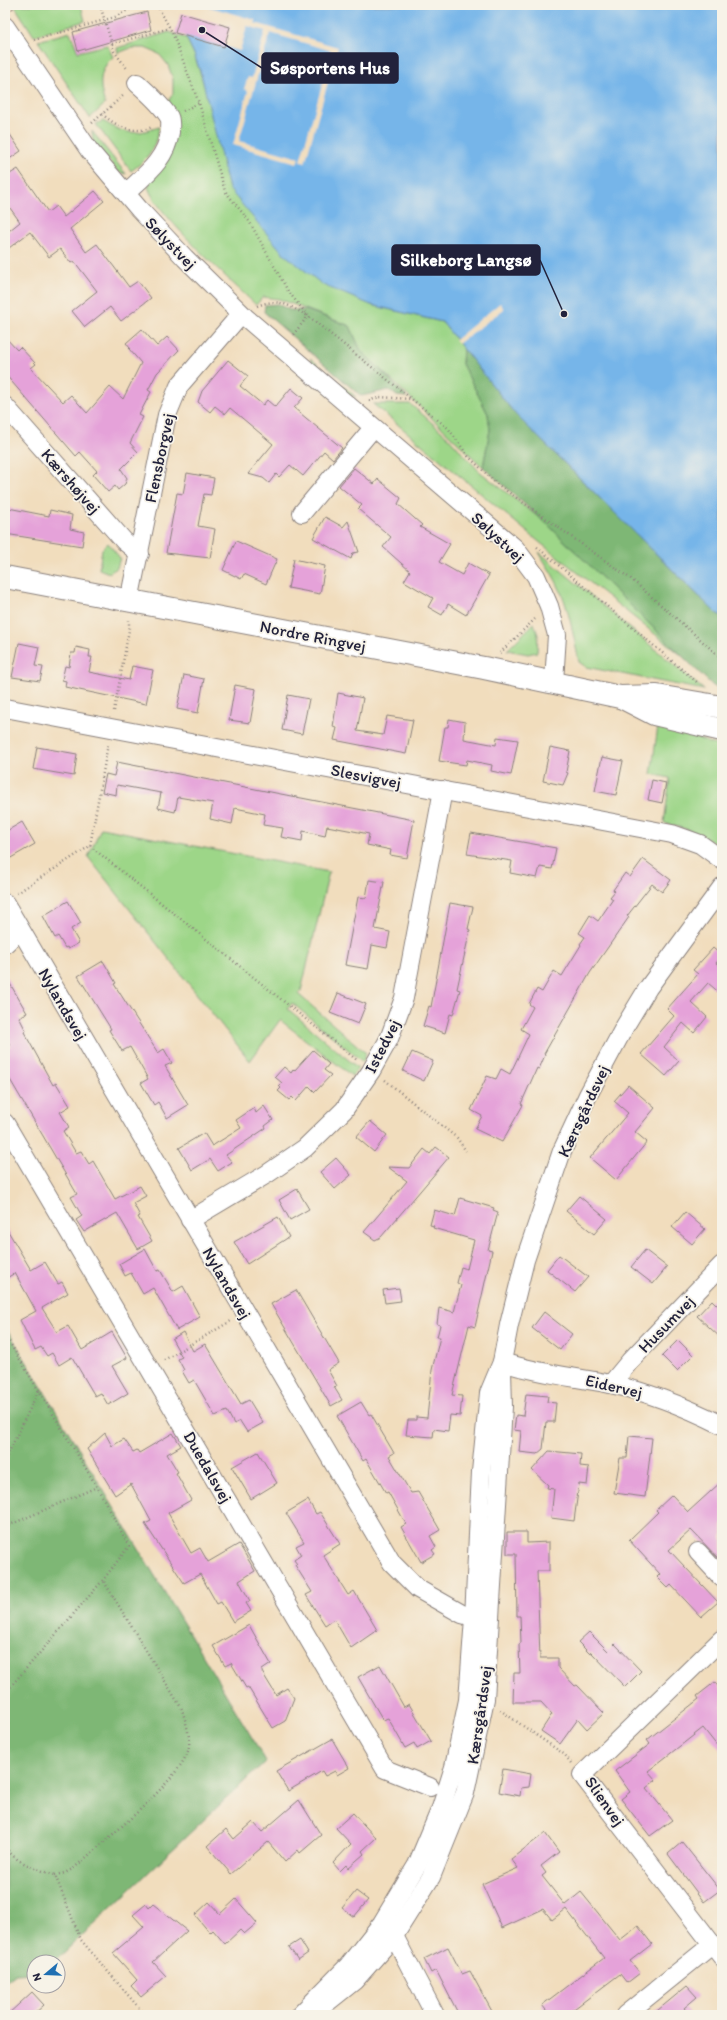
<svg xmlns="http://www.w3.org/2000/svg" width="727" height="2020" viewBox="0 0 727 2020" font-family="Itim,sans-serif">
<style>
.green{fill:#9dd688;stroke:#607c62}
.forest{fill:#7eb774;stroke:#506c58}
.water{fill:#76b5e9;stroke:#4c6c92}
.pier{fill:#f1ddbd}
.building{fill:#e5a2d9}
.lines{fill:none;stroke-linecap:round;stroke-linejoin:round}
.minor-casing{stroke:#8a807c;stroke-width:20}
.major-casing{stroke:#8a807c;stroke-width:24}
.path{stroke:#8a807c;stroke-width:2.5;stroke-dasharray:1 3;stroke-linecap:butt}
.minor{stroke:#fff;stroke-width:18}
.major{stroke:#fff;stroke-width:22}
.labels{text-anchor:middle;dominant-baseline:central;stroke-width:3.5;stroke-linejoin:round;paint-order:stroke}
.street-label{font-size:17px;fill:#22223b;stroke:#f7f3e8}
.leader{fill:none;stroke:#22223b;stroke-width:1.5}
.callout-dot{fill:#22223b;stroke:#f7f3e8;stroke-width:1.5}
.callout{fill:#22223b;stroke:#22223b;stroke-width:1.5}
.callout-label{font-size:18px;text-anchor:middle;font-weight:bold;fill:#fff}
</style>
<rect width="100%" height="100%" fill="#f7f3e8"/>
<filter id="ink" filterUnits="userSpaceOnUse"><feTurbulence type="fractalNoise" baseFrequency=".025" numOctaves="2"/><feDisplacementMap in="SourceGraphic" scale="8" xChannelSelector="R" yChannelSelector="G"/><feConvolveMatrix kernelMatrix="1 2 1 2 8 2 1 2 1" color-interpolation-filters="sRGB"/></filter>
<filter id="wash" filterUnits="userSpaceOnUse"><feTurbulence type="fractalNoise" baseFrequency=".012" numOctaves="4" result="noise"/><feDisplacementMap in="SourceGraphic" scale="16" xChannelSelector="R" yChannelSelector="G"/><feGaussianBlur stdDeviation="0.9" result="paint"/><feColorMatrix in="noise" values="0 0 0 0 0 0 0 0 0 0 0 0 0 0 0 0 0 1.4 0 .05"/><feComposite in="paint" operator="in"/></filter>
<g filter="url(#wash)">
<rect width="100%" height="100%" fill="#f1ddbd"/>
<g class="green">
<polygon points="14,5 81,5 85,21 34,36"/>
<path d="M70,32L78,52L107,45L113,57C98,70 99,86 105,104L90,118L38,41Z"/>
<path d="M169,32L186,38L194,54L207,94L229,189L371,305L442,322L463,348L462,364L488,414L490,430L483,467L361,351L350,326L279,299L263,297L256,305C235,285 152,210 148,186L154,175L166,106L173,93V79L168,65L159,54L145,48H131L118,53L117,48Z"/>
<path d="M103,121C126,135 134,135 159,127C156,148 147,160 131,171L96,124Z"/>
<polygon points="92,131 126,174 118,172 93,141"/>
<path d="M310,358L356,397C338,392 317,375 310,358Z"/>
<polygon points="373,404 410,404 421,413 449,438 479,471 547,524 685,658 538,541"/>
<polygon points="108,543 120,558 117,568 109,573 99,569 102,549"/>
<path d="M539,552L704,690L586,667L579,662C573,635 569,606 556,581C551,571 544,562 539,552Z"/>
<polygon points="534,623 538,635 537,652 528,654 507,650"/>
<path d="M658,726C682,730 699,740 722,747V847L689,830L664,823L670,778L651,774Z"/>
<polygon points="101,828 329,872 301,991 298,994 366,1053 363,1062 292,1003 288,1009 358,1068 352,1076 280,1020 250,1061 88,857"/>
</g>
<g class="forest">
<polygon points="277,304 290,310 306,310 350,326 361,351 407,397 397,396 389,390 361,396 264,312 265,305"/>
<polygon points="463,348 516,415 716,613 722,616 722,688 713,686 547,524 483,467 490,430 488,414 462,364"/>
<polygon points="5,1326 266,1761 54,1962 34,1962 34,1973 16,1974 5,1982"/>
</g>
<polygon class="water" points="171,5 722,5 722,616 716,613 516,415 442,322 371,305 323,285 284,254 229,189 201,74 194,54"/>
<g class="pier">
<polygon points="169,5 203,5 255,20 255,23 338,47 305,163 300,161 332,51 270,33 239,141 299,158 297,163 233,145 248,91 244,89 248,77 252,78 265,31 247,26 240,51 182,34"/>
<polygon points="500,303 504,309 458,344 455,340"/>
</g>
<g id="blocks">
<g class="building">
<polygon points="147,12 151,30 78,51 73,32"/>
<polygon points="181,13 230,27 224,47 175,33"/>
<polygon points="5,127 21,151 5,162"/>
<polygon points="18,169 48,212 56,206 64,217 95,191 104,201 70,229 86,252 97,244 129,287 138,281 151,298 121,321 110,307 85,327 72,311 97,291 74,261 71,263 60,249 49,257 30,232 5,251 5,234 20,222 5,201 5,177"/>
<polygon points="142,329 157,346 167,337 179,350 157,373 148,390 151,392 139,415 143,417 130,443 138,452 121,469 127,478 125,484 118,490 115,486 108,492 93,475 97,471 80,452 76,456 5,374 5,337 17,350 20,347 36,364 31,368 63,402 71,395 87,413 110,387 123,399 141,363 129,349 130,348 126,343"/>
<polygon points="228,360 248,376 240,386 263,405 267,400 275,407 291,388 303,398 294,408 342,448 333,459 324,451 303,476 290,465 279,477 276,474 269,483 263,478 248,474 273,444 230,408 225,414 215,406 210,412 198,402 202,391"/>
<polygon points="354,468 374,484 378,479 401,498 398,504 422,525 420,527 450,544 439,562 462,575 468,563 489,575 466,615 448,604 442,615 428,607 433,598 404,581 410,571 383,547 391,537 358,509 362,505 339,486"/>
<polygon points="187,473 214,478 211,495 204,494 198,526 215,529 210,558 166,553 177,493 183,494"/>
<polygon points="8,508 49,516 50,510 72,515 70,529 84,532 82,546 5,534"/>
<polygon points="325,517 343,527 348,521 359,552 353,553 351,559 313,538"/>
<polygon points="236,541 277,559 266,584 244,574 241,579 223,570"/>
<polygon points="294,559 325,566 320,594 288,588"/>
<polygon points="19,643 39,647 35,666 43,667 40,681 12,677"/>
<polygon points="76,647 90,650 89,657 92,657 89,672 129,680 132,666 153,670 146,704 65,687 66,681 62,680 65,666 69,667 71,653 75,653"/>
<polygon points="184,675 204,679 198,713 177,709"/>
<polygon points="235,685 256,689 250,723 229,720"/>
<polygon points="338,693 363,698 357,731 383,735 387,716 413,720 406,754 334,740 337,728 333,727"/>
<polygon points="288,695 309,699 302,734 282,730"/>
<polygon points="449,719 465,722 464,739 496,745 497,737 518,740 511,775 491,771 492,765 467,760 466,765 439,761 445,727 448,727"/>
<polygon points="37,747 77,754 74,776 33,769"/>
<polygon points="550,747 570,751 566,772 568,773 563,785 543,781"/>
<polygon points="602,757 623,761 616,795 595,791"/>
<polygon points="117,762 414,820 407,858 390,855 391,850 367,845 369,834 327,826 325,836 303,831 302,841 281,837 283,828 263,825 265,814 235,808 232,824 210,819 213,803 178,797 175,812 158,808 161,793 117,785 116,795 102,792 106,774 114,776"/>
<polygon points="652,780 666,783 662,803 648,800"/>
<polygon points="22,822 35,844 9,859 5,852 5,832"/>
<polygon points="471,833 556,848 552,869 540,867 537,878 510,873 512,861 467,854"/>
<polygon points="643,859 671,880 662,892 652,884 627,916 629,917 590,973 544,1054 545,1055 539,1069 537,1068 521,1104 523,1105 502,1142 475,1129 482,1116 471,1110 487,1076 496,1079 501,1069 510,1074 529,1034 521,1029 533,1007 529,1004 537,989 542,992 554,971 562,976 581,945 580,944 585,937 579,933 590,915 598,921 613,899 610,897 615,891 613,890 625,873 630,877"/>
<polygon points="369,880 384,882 375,929 390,932 387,948 372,945 368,969 345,965 358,897 366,898"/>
<polygon points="68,901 81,923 71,929 79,943 68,949 67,947 65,948 58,936 55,938 43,916"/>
<polygon points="450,903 473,907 468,929 470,930 457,989 460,990 453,1015 450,1014 445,1033 423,1026 429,1006 431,1007"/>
<polygon points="713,948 722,956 716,963 722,968 722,995 708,983 691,1002 707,1017 694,1033 683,1023 664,1047 679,1061 666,1076 641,1054 674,1016 667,1009 698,974 693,970"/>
<polygon points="103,961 116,983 114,984 158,1053 164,1049 172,1063 165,1066 188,1105 167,1118 158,1102 154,1105 141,1083 148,1079 130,1047 122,1051 109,1030 111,1029 78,976"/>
<polygon points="5,975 27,1013 19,1017 26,1031 24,1032 53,1085 56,1083 70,1106 60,1112 69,1127 63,1131 76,1153 81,1151 89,1164 93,1161 115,1199 140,1186 146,1196 133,1203 140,1216 138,1217 152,1241 138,1249 117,1213 84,1232 76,1220 82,1216 71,1197 77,1194 5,1071 5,1049 10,1046 5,1037"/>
<polygon points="338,993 366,1004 358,1024 330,1013"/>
<polygon points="313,1050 329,1064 324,1070 331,1075 315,1092 309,1086 296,1101 292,1097 289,1100 278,1091 281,1088 279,1086 282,1083 275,1077 284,1067 291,1073 293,1070 294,1071"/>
<polygon points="412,1052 433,1061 424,1081 403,1071"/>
<polygon points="628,1085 655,1108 635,1132 647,1142 616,1180 590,1158 628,1113 614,1101"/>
<polygon points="264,1106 273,1120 265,1126 266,1128 226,1155 232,1162 218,1171 210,1159 192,1170 179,1148 204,1133 212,1146 241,1128 236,1120 254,1108 256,1113"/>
<polygon points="370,1121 387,1135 374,1152 356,1137"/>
<polygon points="436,1147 449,1157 381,1237 375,1240 364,1232 407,1181 388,1167 409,1168 424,1149 430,1154"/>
<polygon points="336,1158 351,1175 335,1189 320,1172"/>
<polygon points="297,1189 309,1209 290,1220 279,1200"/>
<polygon points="579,1196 607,1219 594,1234 566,1211"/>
<polygon points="460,1198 494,1208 493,1210 498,1212 488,1250 492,1251 475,1327 469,1325 452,1395 462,1396 460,1416 450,1415 448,1431 434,1429 433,1437 406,1435 408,1420 416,1420 416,1417 427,1418 432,1370 440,1337 437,1337 440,1325 437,1324 439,1308 454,1312 461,1285 457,1283 461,1267 467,1269 474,1240 433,1228 434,1226 430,1225 434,1210 455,1216"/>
<polygon points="685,1212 705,1229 692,1244 672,1227"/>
<polygon points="278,1217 289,1237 247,1264 234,1242"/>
<polygon points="5,1226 31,1270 45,1262 58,1284 62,1282 68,1293 42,1308 57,1332 68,1326 82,1350 112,1332 127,1358 112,1366 128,1393 108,1405 101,1393 95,1396 72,1357 59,1365 52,1353 47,1356 41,1347 35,1350 20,1320 36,1311 15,1273 5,1279"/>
<polygon points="145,1249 157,1271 160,1270 173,1292 183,1286 200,1317 177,1330 153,1288 143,1294 131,1273 125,1276 119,1264"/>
<polygon points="645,1250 667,1267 653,1284 631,1267"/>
<polygon points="559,1255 588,1277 575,1292 547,1270"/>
<polygon points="399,1288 401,1301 385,1303 383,1290"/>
<polygon points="296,1290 339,1363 328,1370 337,1386 334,1387 342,1400 331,1406 271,1304"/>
<polygon points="712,1300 722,1310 722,1339 697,1316"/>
<polygon points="544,1312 572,1334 560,1350 532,1328"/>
<polygon points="183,1332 193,1351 205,1344 241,1404 249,1400 263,1423 247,1432 240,1421 234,1424 227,1411 215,1416 194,1380 189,1383 182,1371 184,1370 178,1359 182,1357 172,1339"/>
<polygon points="678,1340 693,1355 677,1371 662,1356"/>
<polygon points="526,1394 548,1396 547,1402 556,1403 554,1422 546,1422 543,1449 537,1454 519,1452 521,1431 514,1430 516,1415 523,1416"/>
<polygon points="361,1402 369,1415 371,1414 394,1453 389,1456 411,1493 418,1492 440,1530 430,1536 436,1547 432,1550 435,1554 421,1562 401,1527 406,1524 388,1492 386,1493 366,1459 363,1461 337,1416"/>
<polygon points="105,1433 112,1446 124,1439 133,1452 137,1450 139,1453 173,1433 181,1446 167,1454 178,1472 176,1473 191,1500 168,1513 191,1553 200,1548 208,1562 239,1544 255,1571 239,1581 250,1601 246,1603 251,1611 233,1622 221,1602 217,1604 200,1574 184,1583 145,1524 151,1521 131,1484 115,1495 87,1449"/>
<polygon points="629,1436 652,1438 645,1497 614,1493 620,1458 627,1458"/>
<polygon points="549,1451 581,1454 580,1466 589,1467 587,1485 579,1484 574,1521 551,1518 554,1489 547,1488 548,1485 532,1470"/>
<polygon points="258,1452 277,1483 251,1499 232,1467"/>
<polygon points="722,1481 722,1562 691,1530 669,1550 718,1602 701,1617 671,1585 668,1588 657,1577 660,1574 629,1540 658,1512 656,1510 672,1495 688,1512"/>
<polygon points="308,1500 316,1514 320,1512 340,1544 323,1555 348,1595 354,1591 377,1630 351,1648 334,1619 325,1625 306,1595 312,1592 295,1565 297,1564 294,1560 301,1555 296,1546 304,1542 286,1513"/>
<polygon points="507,1532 527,1532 527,1543 549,1542 549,1571 537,1571 540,1658 558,1658 558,1668 575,1686 577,1685 604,1713 587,1729 578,1719 560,1744 541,1731 552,1714 541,1702 513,1702 514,1673 520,1673 519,1644 521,1643 520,1616 517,1616 516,1554 507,1554"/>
<polygon points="249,1625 271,1664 262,1670 262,1672 276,1695 287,1688 294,1698 285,1721 273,1728 248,1687 246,1688 231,1663 225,1666 213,1646"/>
<polygon points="589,1632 608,1651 615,1644 641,1671 625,1687 591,1652 590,1654 578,1642"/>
<polygon points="380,1665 404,1707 409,1704 431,1741 417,1749 414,1743 405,1748 388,1718 383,1720 358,1677"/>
<polygon points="715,1682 722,1692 722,1752 703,1728 648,1771 656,1780 646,1788 672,1820 650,1836 621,1799 630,1792 615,1771 650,1744 647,1740 699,1699 697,1696"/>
<polygon points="332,1739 349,1768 337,1775 335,1771 325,1776 322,1771 288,1791 276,1771"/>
<polygon points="503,1769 531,1774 529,1787 521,1788 520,1796 499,1792"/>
<polygon points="299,1800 321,1835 300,1853 298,1850 285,1862 268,1842 231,1874 207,1846 226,1829 234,1839 253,1822 262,1832"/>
<polygon points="353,1813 376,1838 362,1851 364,1854 348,1868 346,1865 340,1871 333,1863 351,1844 336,1828"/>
<polygon points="545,1833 559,1852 541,1866 546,1873 542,1876 565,1905 581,1892 620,1940 638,1926 652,1944 630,1961 640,1973 627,1983 620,1974 566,2015 550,2015 542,2005 604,1958 566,1909 552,1920 543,1909 502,1928 482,1884 518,1868 511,1859"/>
<polygon points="682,1842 720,1890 704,1902 668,1854"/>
<polygon points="356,1891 368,1900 354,1917 342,1908"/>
<polygon points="236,1899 257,1923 244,1934 240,1930 225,1944 213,1930 210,1933 195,1915 209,1902 220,1914"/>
<polygon points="146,1904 149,1908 153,1904 187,1931 153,1962 166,1976 141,1997 131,1986 137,1980 113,1953 144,1927 133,1915"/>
<polygon points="300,1940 308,1953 298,1960 289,1947"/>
<polygon points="448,1947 462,1974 470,1971 494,2015 459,2015 436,1970 431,1973 424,1959"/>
<polygon points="687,1986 697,1997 684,2008 690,2015 652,2015"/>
<polygon points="32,1992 44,2005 33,2015 7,2015"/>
</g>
</g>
</g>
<g filter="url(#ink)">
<use href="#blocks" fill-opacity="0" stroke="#8a807c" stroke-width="1"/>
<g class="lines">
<defs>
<g id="minor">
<polyline points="5,26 89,150 139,209 185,258 245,317 515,548 536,576 549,606 557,635 554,682"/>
<path d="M126,193C145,175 166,160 170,132C170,127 171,121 169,117C161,104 148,93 137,83"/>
<polyline points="5,406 124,541 140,554"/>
<polyline points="302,513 373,428"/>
<polyline points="129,601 167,415 179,386 241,314"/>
<polyline points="5,708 672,834 700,844 722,860"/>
<polyline points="5,903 392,1563 418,1589 462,1614 489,1621"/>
<polyline points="5,944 20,930"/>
<polyline points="5,1123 385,1769 430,1787"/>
<polyline points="190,1220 267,1174 305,1148 344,1110 371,1071 389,1039 404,998 443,790"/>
<path d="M502,1362C537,1373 574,1377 610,1384C649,1392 686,1407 722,1425"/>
<polyline points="611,1384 630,1361 722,1265"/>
<polyline points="698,1552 722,1578"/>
<polyline points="722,1639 582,1775 722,1957"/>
<polyline points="387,1928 394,1936 435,2015"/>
<polyline points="319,2009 354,1981 394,1936 431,1877 465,1793 485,1699 503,1407 502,1370"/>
<polyline points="300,2015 348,1966 382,1923 417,1865 441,1808 454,1767 468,1700 474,1618 481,1472 489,1393 502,1362 509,1325 525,1260 562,1151 588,1095 625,1026 648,988 722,887"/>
<polyline points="625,2015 713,1944"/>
</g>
<g id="major">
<polyline points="5,577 484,668 620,697 657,696 722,707"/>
<polyline points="621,697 654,714 722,730"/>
</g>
</defs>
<use href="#minor" class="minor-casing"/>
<use href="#major" class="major-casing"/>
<g class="path">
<polyline points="10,5 14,11"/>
<polyline points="100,5 114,51 128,70"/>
<polyline points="157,5 172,32 199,103 225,191 249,221 288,291 308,316 292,336"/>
<polyline points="34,40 115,17 137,5"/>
<polyline points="112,44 170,28"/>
<polyline points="183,111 199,103"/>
<path d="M102,114C116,126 134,135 152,127"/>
<polyline points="92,123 124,95"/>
<path d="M257,306C279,297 289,306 308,316L448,428L468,456L497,484L631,579L718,655L722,656"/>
<polyline points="369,401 379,397 411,399"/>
<polyline points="537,547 698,683"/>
<polyline points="500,653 535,619"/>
<polyline points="114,711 129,630 129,620"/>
<polyline points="90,846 358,1061"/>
<polyline points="17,893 90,846 108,744"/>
<polyline points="385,1080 457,1138 466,1151"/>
<polyline points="5,1335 97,1487 129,1546 103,1580 5,1693"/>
<polyline points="164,1360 231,1321"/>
<polyline points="5,1460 39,1390"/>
<polyline points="5,1527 97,1487"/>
<polyline points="500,1710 565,1755 571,1763"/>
<path d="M5,1843C8,1861 40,1870 55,1875L81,1940L145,2015"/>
<path d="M55,1875L65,1873L74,1868C100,1845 178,1782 188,1751C192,1738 185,1721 182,1709L103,1580"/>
</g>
<use href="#minor" class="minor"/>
<use href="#major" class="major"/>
</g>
</g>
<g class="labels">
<g class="street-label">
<text transform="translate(171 243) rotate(46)">Sølystvej</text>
<text transform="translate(159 458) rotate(-78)">Flensborgvej</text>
<text transform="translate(71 481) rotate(49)">Kærshøjvej</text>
<text transform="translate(498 537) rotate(43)">Sølystvej</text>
<text transform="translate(313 636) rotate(11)">Nordre Ringvej</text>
<text transform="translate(366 776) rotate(11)">Slesvigvej</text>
<text transform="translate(63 1004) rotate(60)">Nylandsvej</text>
<text transform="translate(382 1046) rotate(-63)">Istedvej</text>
<text transform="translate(583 1111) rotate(-65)">Kærsgårdsvej</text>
<text transform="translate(227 1283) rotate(60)">Nylandsvej</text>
<text transform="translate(666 1324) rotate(-46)">Husumvej</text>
<text transform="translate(614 1386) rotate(13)">Eidervej</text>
<text transform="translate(208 1467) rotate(60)">Duedalsvej</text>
<text transform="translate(479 1715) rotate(-82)">Kærsgårdsvej</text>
<text transform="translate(605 1801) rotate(55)">Slienvej</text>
</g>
</g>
<path class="leader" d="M202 30L262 68M564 314L540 260"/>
<g class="callout-dot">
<circle cx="202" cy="30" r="4"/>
<circle cx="564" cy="314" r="4"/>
</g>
<g class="callout">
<rect x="262" y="53" width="136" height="30" rx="4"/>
<rect x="392" y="245" width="148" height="30" rx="4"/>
</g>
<g class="callout-label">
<text x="330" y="74">Søsportens Hus</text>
<text x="466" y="266">Silkeborg Langsø</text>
</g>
<rect width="727" height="2020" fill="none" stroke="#f7f3e8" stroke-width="20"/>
<g transform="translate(46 1974) rotate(251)"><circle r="19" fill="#f7f3e8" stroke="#a29fa3"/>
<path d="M0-3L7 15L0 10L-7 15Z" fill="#1f6fb2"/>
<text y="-6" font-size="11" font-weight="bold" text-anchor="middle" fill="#22223b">N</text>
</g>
</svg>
